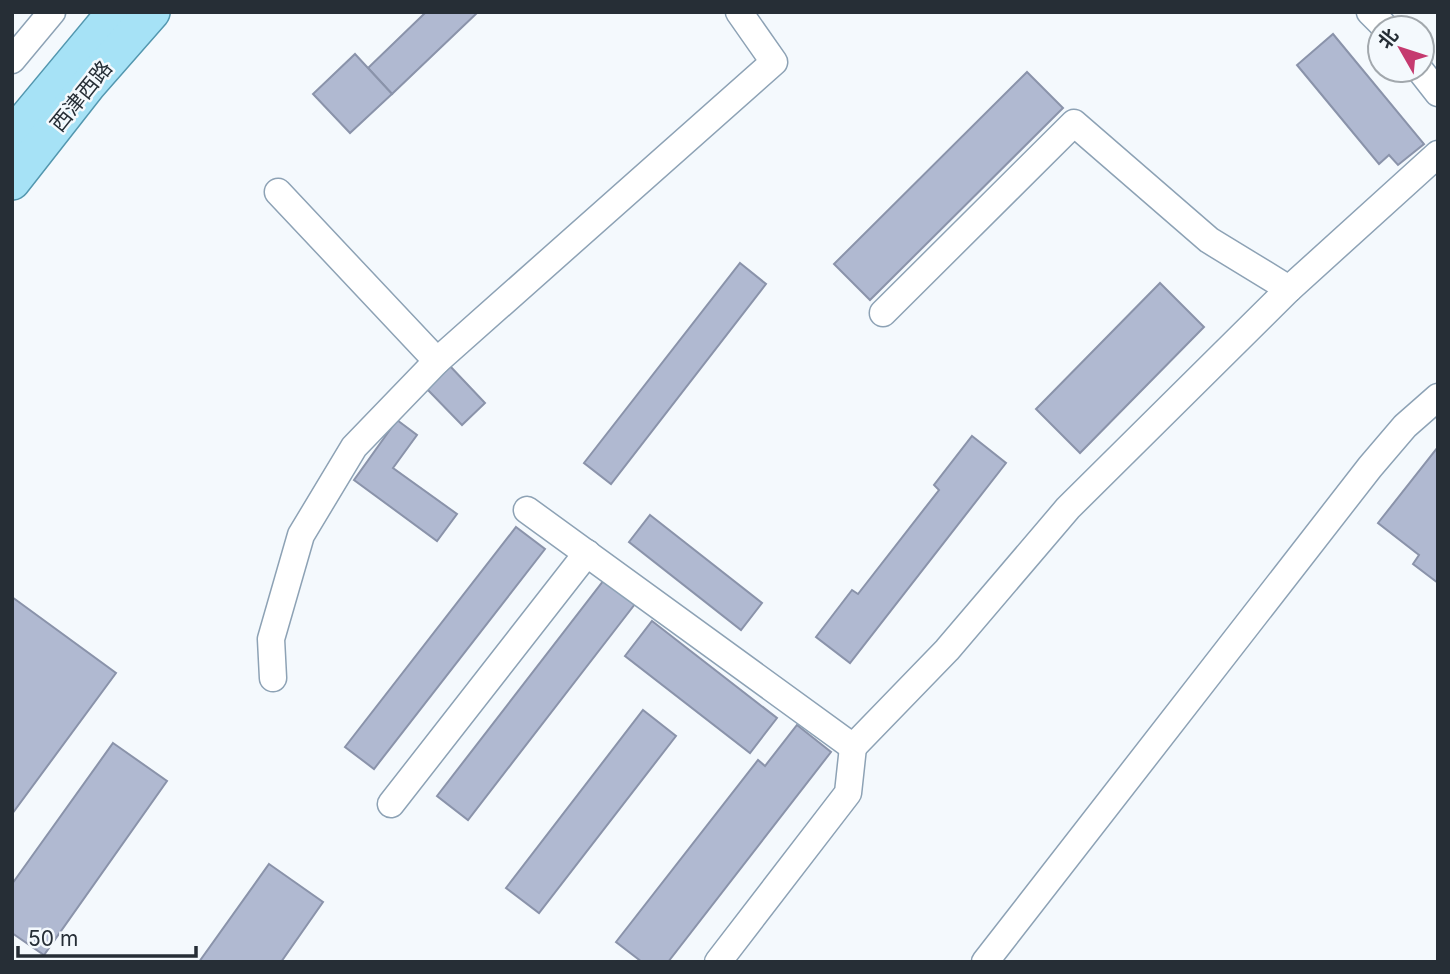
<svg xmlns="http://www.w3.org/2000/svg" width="1450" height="974" viewBox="0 0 1450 974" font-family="Inter,'Noto Sans SC',sans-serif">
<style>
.building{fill:#b0b9d1;stroke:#8a93aa;stroke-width:2}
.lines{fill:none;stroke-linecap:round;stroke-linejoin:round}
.minor-casing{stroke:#8da2b5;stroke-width:29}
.major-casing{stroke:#5397af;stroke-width:38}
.minor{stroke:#fff;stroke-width:26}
.major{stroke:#a6e2f6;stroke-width:35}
.labels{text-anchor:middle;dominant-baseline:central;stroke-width:5;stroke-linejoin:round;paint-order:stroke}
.street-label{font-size:21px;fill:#262e36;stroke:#f4f9fd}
</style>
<rect width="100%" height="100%" fill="#f4f9fd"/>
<g class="building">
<polygon points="426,12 478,12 392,94 368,68"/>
<polygon points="1333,34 1424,144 1398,165 1389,155 1379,164 1297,65"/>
<polygon points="355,54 392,94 350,133 313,94"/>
<polygon points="1027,72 1063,108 870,300 834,264"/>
<polygon points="740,263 766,284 611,484 584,463"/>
<polygon points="1160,283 1204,327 1080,453 1036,409"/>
<polygon points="449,365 485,403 462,425 425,387"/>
<polygon points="397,420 417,435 393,468 457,514 437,541 354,480"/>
<polygon points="972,436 1006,463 850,663 816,637 852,590 858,594 939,490 934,485"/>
<polygon points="1438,447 1438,583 1413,564 1419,555 1378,523"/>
<polygon points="650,515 762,603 741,630 629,542"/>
<polygon points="516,527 545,549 374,769 345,747"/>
<polygon points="604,580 635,604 468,820 437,796"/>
<polygon points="12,597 116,673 12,814"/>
<polygon points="652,621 777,718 750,753 625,656"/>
<polygon points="643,710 676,736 539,913 506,888"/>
<polygon points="797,725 831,752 668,962 642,962 616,942 758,760 765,766"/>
<polygon points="113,743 167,781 44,955 12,933 12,884"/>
<polygon points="269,864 323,902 281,962 199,962"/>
</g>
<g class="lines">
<defs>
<g id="minor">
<polyline points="1370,12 1386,28"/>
<polyline points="12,60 52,12"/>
<polyline points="1420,70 1438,93"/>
<polyline points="278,192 437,361 774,62 739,12"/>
<polyline points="883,313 1074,123 1209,240 1289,289"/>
<polyline points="527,510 853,747 947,650 1068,508 1289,289 1438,154"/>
<polyline points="273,678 271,639 301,535 354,447 437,361"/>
<polyline points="391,804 587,553"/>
<polyline points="718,962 848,793 853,747"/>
<polyline points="985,962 1370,467 1405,426 1438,397"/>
</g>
<g id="major">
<polyline points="12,136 115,12"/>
<polyline points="12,182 88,85 152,12"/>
</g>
</defs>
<use href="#minor" class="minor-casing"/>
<use href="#major" class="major-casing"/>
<use href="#minor" class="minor"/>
<use href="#major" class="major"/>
</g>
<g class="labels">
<g class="street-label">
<text transform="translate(81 96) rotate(-51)">西津西路</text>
</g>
</g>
<rect width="1450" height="974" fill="none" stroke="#262e36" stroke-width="28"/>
<g transform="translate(1401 49) rotate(309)"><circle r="33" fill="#f4f9fd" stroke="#a2a8ad" stroke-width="2"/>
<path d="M0-5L12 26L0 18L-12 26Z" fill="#c53a6f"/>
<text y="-10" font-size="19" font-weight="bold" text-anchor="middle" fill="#262e36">北</text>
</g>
<path d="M18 946v10h178v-10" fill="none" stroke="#262e36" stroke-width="3.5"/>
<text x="28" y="946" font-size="21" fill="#262e36" stroke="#f4f9fd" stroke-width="5" paint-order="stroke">50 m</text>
</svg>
